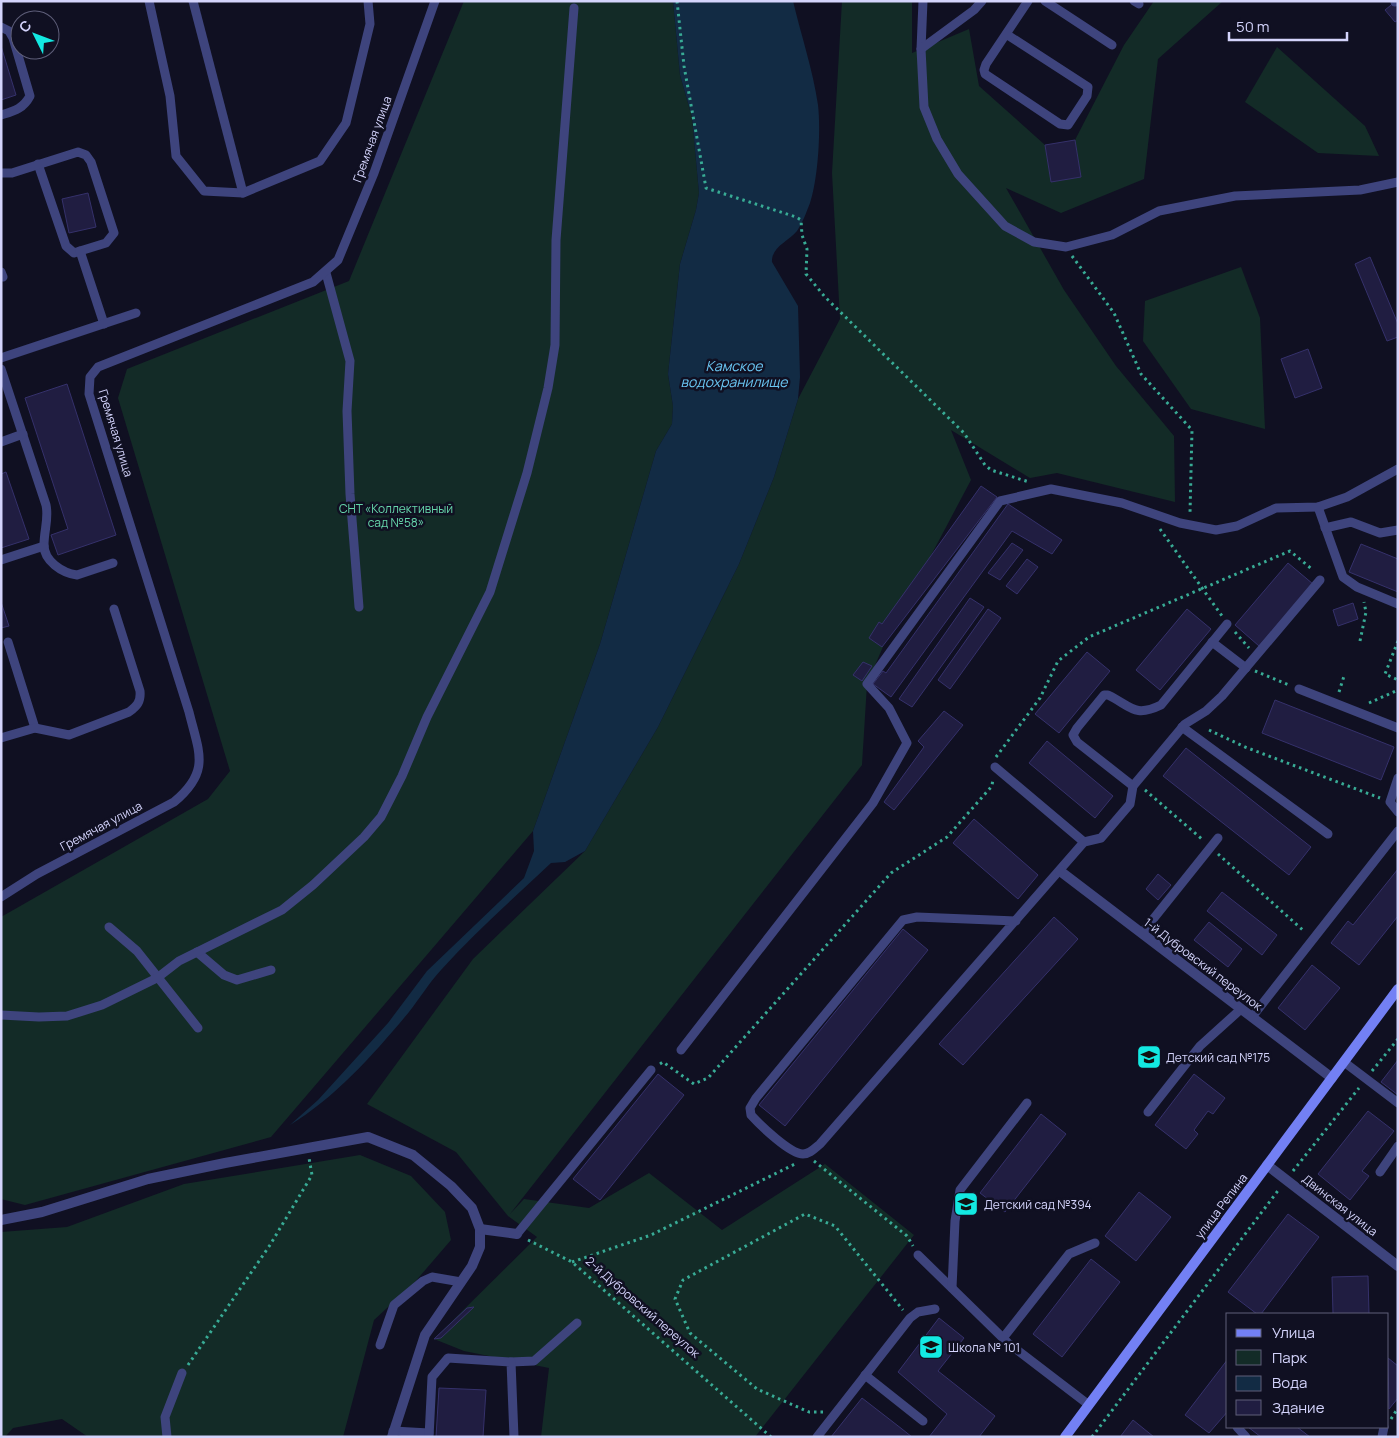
<svg xmlns="http://www.w3.org/2000/svg" width="1399" height="1438" viewBox="0 0 1399 1438" font-family="Manrope,sans-serif">
<style>
.green{fill:#132b27}
.water{fill:#122b44}
.building{fill:#201d41;stroke:#35316b}
.lines{fill:none;stroke-linecap:round;stroke-linejoin:round}
.path{stroke:#38ab95;stroke-width:3;stroke-dasharray:2.5 4;stroke-linecap:butt}
.lane{stroke:#3e447d;stroke-width:9}
.street{stroke:#3e447d;stroke-width:10}
.secondary{stroke:#7380f4;stroke-width:10}
.labels{text-anchor:middle;dominant-baseline:central;stroke-width:5;stroke-linejoin:round;paint-order:stroke}
.street-label{font-size:12px;fill:#d4d4fc;stroke:#101022}
.park-label{font-size:12px;fill:#66d6ab;stroke:#101022}
.poi-label{font-size:12px;fill:#d4d4fc;stroke:#101022;text-anchor:start}
.water-label{font-size:14px;font-style:italic;fill:#6ac6f3;stroke:#101022}
</style>
<rect width="100%" height="100%" fill="#101022"/>
<g class="green">
<polygon points="464,1 673,1 680,75 692,117 699,193 696,210 680,264 668,374 673,406 672,424 656,451 600,644 533,831 271,1137 25,1205 1,1199 1,917 208,799 230,771 118,398 127,369 349,281"/>
<polygon points="842,1 912,1 912,53 969,29 979,86 1045,145 1051,182 1081,177 1075,140 1124,45 1154,1 1223,1 1158,59 1144,179 1061,213 1006,188 1064,290 1116,366 1174,436 1175,502 1057,473 1030,478 951,430 971,480 885,642 867,684 862,765 510,1214 524,1199 589,1208 649,1173 722,1230 825,1164 914,1235 755,1437 541,1437 549,1368 464,1351 434,1339 537,1237 508,1216 456,1152 367,1104 473,959 585,851 658,727 739,564 774,477 798,399 840,319 832,173"/>
<polygon points="1277,47 1365,126 1379,156 1318,153 1245,102"/>
<polygon points="1241,267 1260,318 1265,429 1191,409 1143,341 1145,301"/>
<polygon points="360,1155 411,1176 445,1212 451,1240 414,1283 374,1320 343,1437 88,1437 62,1419 13,1428 5,1437 1,1437 1,1232 67,1227 184,1184"/>
</g>
<path class="water" d="M673,1H793C801,35 813,70 818,105C821,131 818,179 810,203C806,213 803,222 797,231C789,241 771,247 772,262L798,306L800,377L798,399L774,477L739,564L658,727L585,851L565,862L551,863C514,898 475,932 441,970C429,983 420,998 409,1012C374,1054 336,1097 290,1125L318,1100L388,1023L427,971L524,878L534,851L533,831L600,644L656,451L672,424L673,406L668,374L680,264L696,210L699,193L692,117L680,75Z"/>
<g class="building">
<polygon points="1396,1 1398,1 1398,20 1395,22 1385,10"/>
<polygon points="1,46 16,95 1,100"/>
<polygon points="1075,140 1081,177 1051,182 1045,145"/>
<polygon points="88,193 96,227 69,233 62,199"/>
<polygon points="1370,257 1398,324 1398,337 1387,341 1355,264"/>
<polygon points="1308,349 1322,388 1295,398 1281,359"/>
<polygon points="67,384 116,535 58,555 51,535 68,529 25,398"/>
<polygon points="6,472 29,539 1,548 1,474"/>
<polygon points="981,486 997,497 882,647 869,638 879,622 882,624"/>
<polygon points="1008,504 1062,540 1052,554 1012,531 891,697 873,684 883,671 886,673"/>
<polygon points="1012,543 1023,550 1000,580 988,573"/>
<polygon points="1361,544 1398,559 1398,592 1349,572"/>
<polygon points="1027,559 1038,567 1017,594 1006,586"/>
<polygon points="1288,563 1313,584 1259,646 1235,625"/>
<polygon points="970,598 984,607 912,707 899,699"/>
<polygon points="1,602 9,626 1,628"/>
<polygon points="1353,603 1358,619 1338,626 1333,610"/>
<polygon points="988,609 1001,618 950,689 938,680"/>
<polygon points="1187,609 1211,629 1160,690 1136,670"/>
<polygon points="1087,652 1110,671 1059,733 1035,714"/>
<polygon points="863,662 872,666 862,681 853,675"/>
<polygon points="1275,700 1394,747 1381,780 1262,733"/>
<polygon points="944,711 963,725 894,810 884,802 924,747 918,741"/>
<polygon points="1047,741 1113,796 1095,818 1029,763"/>
<polygon points="1186,748 1311,847 1289,875 1163,776"/>
<polygon points="974,819 1038,875 1018,899 953,843"/>
<polygon points="1398,869 1398,916 1359,965 1331,943 1348,921 1353,925"/>
<polygon points="1158,874 1171,885 1158,900 1146,889"/>
<polygon points="1222,892 1277,935 1262,955 1207,911"/>
<polygon points="1054,917 1078,939 963,1065 939,1044"/>
<polygon points="1209,922 1242,949 1228,967 1194,940"/>
<polygon points="903,929 928,950 785,1126 759,1105"/>
<polygon points="1312,965 1340,988 1305,1030 1278,1008"/>
<polygon points="1398,1060 1398,1095 1381,1082"/>
<polygon points="658,1074 684,1095 600,1200 573,1179"/>
<polygon points="1194,1074 1225,1098 1213,1114 1208,1111 1194,1130 1198,1134 1186,1149 1155,1125"/>
<polygon points="1368,1111 1394,1131 1362,1171 1369,1176 1350,1200 1318,1174"/>
<polygon points="1041,1114 1066,1134 1005,1212 980,1193"/>
<polygon points="1139,1192 1171,1217 1136,1261 1105,1236"/>
<polygon points="1288,1214 1319,1237 1261,1314 1257,1314 1228,1292"/>
<polygon points="1091,1259 1120,1282 1062,1357 1033,1334"/>
<polygon points="1368,1276 1369,1314 1333,1314 1332,1277"/>
<polygon points="474,1307 441,1338 434,1339 467,1308"/>
<polygon points="939,1318 964,1338 938,1371 995,1416 979,1437 929,1437 947,1414 898,1372"/>
<polygon points="1388,1358 1398,1366 1398,1398 1389,1409"/>
<polygon points="1228,1359 1228,1411 1209,1433 1185,1415"/>
<polygon points="439,1388 486,1390 483,1437 436,1437"/>
<polygon points="862,1398 902,1429 912,1437 831,1437"/>
<polygon points="1133,1420 1154,1437 1120,1437"/>
<polygon points="1248,1427 1297,1427 1310,1437 1261,1437"/>
</g>
<g class="lines">
<g class="path">
<polyline points="677,1 684,66 706,188 796,217 801,220 802,235 807,249 806,274 825,297 964,433 985,465 991,470 1029,482"/>
<polyline points="1072,256 1114,313 1141,374 1192,430 1190,513"/>
<polyline points="1160,529 1222,616"/>
<polyline points="1235,632 1249,648"/>
<polyline points="1360,641 1366,612 1364,602"/>
<polyline points="1398,641 1385,674 1398,680"/>
<polyline points="1255,671 1289,685"/>
<polyline points="1339,692 1344,676"/>
<polyline points="1369,703 1398,690"/>
<polyline points="1209,730 1245,747 1380,798"/>
<polyline points="996,757 1040,698 1058,661 1089,637 1290,551 1313,570"/>
<polyline points="1145,790 1203,840"/>
<polyline points="1218,854 1305,932"/>
<polyline points="660,1064 663,1062 694,1084 708,1078 891,873 947,837 992,786 993,778"/>
<polyline points="1372,1071 1398,1039"/>
<polyline points="814,1161 907,1236 913,1246"/>
<polyline points="1293,1171 1359,1088"/>
<polyline points="528,1240 572,1262 771,1437"/>
<polyline points="572,1262 651,1235 795,1164"/>
<polyline points="188,1365 270,1245 312,1175 309,1158"/>
<polyline points="823,1412 809,1412 757,1389 690,1333 675,1299 683,1280 805,1214 835,1226 903,1310"/>
<polyline points="1391,1419 1398,1408"/>
<polyline points="1092,1437 1280,1188"/>
</g>
<g class="lane">
<polyline points="149,1 170,96 176,156 204,191 243,193 320,161 346,123 370,24 368,1"/>
<polyline points="193,1 243,193"/>
<polyline points="923,1 921,49 924,107 937,139 958,174 1005,226 1034,242 1066,247 1112,235 1159,211 1235,196 1360,190 1398,182"/>
<polyline points="1045,1 1112,45"/>
<polyline points="1134,1 1139,4"/>
<polyline points="1395,1 1395,2"/>
<path d="M1,27L9,31L13,38L30,96C23,109 14,111 1,115"/>
<polyline points="1006,34 1088,87 1087,96 1068,125 1060,124 985,74 984,70 986,64 1028,1"/>
<polyline points="921,49 974,10 982,1"/>
<polyline points="38,164 66,246 74,253 80,251"/>
<polyline points="1,173 12,173 78,152 86,155 91,162 114,233 106,243 80,251 104,324"/>
<polyline points="1,272 3,277"/>
<polyline points="326,273 350,361 347,411 350,494 359,607"/>
<polyline points="1,358 136,313"/>
<path d="M1,369L46,505C49,519 44,530 44,545C44,561 62,573 77,575L113,563"/>
<polyline points="1,442 23,434"/>
<polyline points="1318,507 1343,577 1357,587 1398,604"/>
<polyline points="1325,528 1351,522 1380,533 1398,530"/>
<polyline points="1,560 44,546"/>
<polyline points="8,642 35,728"/>
<polyline points="1212,642 1246,668"/>
<polyline points="1299,689 1398,728"/>
<polyline points="1182,727 1328,834"/>
<path d="M1,738L35,728L69,735L129,712C137,706 141,702 140,691L114,609"/>
<polyline points="995,767 1084,842"/>
<polyline points="1398,778 1390,802 1398,812"/>
<path d="M1133,786L1077,742L1073,735L1077,728L1104,695H1108C1131,706 1134,718 1161,705L1227,624"/>
<path d="M1,897L37,874L174,802C211,771 199,753 189,712L89,394L90,377L98,367L313,282L338,260L374,173L435,1"/>
<path d="M1016,921L917,917L903,920L756,1098L750,1108L751,1115C760,1125 790,1154 803,1154C810,1154 815,1148 820,1144L1084,842L1101,838L1130,804L1133,786L1185,724L1206,711L1222,696L1320,580"/>
<polyline points="109,927 137,951 198,1028"/>
<polyline points="1142,933 1218,838"/>
<polyline points="197,952 224,975 237,980 271,970"/>
<polyline points="1,1015 39,1017 67,1016 102,1005 157,978 179,961 282,910 313,885 364,837 381,817 402,776 427,717 490,592 527,473 548,388 555,345 556,240 574,8"/>
<polyline points="1252,1017 1398,831"/>
<polyline points="681,1050 873,803 907,743 889,708 867,684 1000,501 1051,489 1122,503 1180,523 1216,530 1237,526 1276,508 1318,507 1347,497 1398,469"/>
<polyline points="1344,1062 1398,1103"/>
<polyline points="1148,1112 1200,1046 1241,1009"/>
<polyline points="1380,1172 1398,1146"/>
<polyline points="517,1234 651,1070"/>
<polyline points="918,1255 1008,1343 1089,1405"/>
<polyline points="952,1288 955,1221 960,1190 1027,1103"/>
<polyline points="1003,1338 1069,1254 1095,1243"/>
<polyline points="380,1345 394,1305 423,1281 432,1277 461,1282"/>
<polyline points="511,1362 534,1361 577,1323"/>
<polyline points="865,1375 923,1421"/>
<polyline points="1237,1427 1246,1437"/>
<polyline points="393,1431 429,1433"/>
<polyline points="167,1437 165,1417 182,1373"/>
<polyline points="429,1437 432,1377 448,1358 511,1362 514,1437"/>
<polyline points="817,1437 910,1318 918,1312 935,1309"/>
<polyline points="1382,1437 1384,1427"/>
</g>
<g class="street">
<polyline points="1060,871 1332,1078"/>
<polyline points="1267,1165 1398,1266"/>
<polyline points="1,1220 42,1212 148,1179 225,1163 368,1137 413,1155 451,1186 472,1208 480,1229 480,1247 472,1266 425,1335 392,1437"/>
<polyline points="480,1229 517,1234"/>
</g>
<polyline class="secondary" points="1065,1437 1398,989"/>
</g>
<defs>
<symbol id="school-square" viewBox="-11 -11 22 22"><rect x="-9" y="-9" width="18" height="18" rx="4" fill="#13e9e2" stroke="#101022"/><path d="M0-5L7-2L0 1L-7-2ZM-4 1L0 2.5L4 1V4Q0 6-4 4Z" fill="#111"/></symbol>
</defs>
<g fill-rule="evenodd">
<use href="#school-square" x="1135" y="1043" width="28" height="28"/>
<use href="#school-square" x="952" y="1190" width="28" height="28"/>
<use href="#school-square" x="917" y="1333" width="28" height="28"/>
</g>
<g class="labels">
<g class="street-label">
<text transform="translate(372 139) rotate(-70)">Гремячая улица</text>
<text transform="translate(116 433) rotate(73)">Гремячая улица</text>
<text transform="translate(101 826) rotate(-28)">Гремячая улица</text>
<text transform="translate(1203 964) rotate(37)">1-й Дубровский переулок</text>
<text transform="translate(1340 1205) rotate(38)">Двинская улица</text>
<text transform="translate(1221 1206) rotate(-53)">улица Репина</text>
<text transform="translate(643 1307) rotate(41)">2-й Дубровский переулок</text>
</g>
<g class="park-label">
<text x="396" y="508">СНТ «Коллективный<tspan x="396" dy="14">сад №58»</tspan></text>
</g>
<g class="poi-label">
<text x="1166" y="1057">Детский сад №175</text>
<text x="984" y="1204">Детский сад №394</text>
<text x="948" y="1347">Школа № 101</text>
</g>
<g class="water-label">
<text x="734" y="365">Камское<tspan x="734" dy="16">водохранилище</tspan></text>
</g>
</g>
<rect width="1399" height="1438" fill="none" stroke="#d4d4fc" stroke-width="5"/>
<rect x="1226" y="1313" width="162" height="115" fill="#101022" stroke="#5e5e79"/>
<rect x="1236" y="1329" width="25" height="8" fill="#7380f4" stroke="#5e5e79"/>
<text x="1272" y="1338" font-size="15" fill="#d4d4fc">Улица</text>
<rect x="1236" y="1350" width="25" height="15" fill="#132b27" stroke="#5e5e79"/>
<text x="1272" y="1363" font-size="15" fill="#d4d4fc">Парк</text>
<rect x="1236" y="1376" width="25" height="15" fill="#122b44" stroke="#5e5e79"/>
<text x="1272" y="1388" font-size="15" fill="#d4d4fc">Вода</text>
<rect x="1236" y="1400" width="25" height="15" fill="#201d41" stroke="#5e5e79"/>
<text x="1272" y="1413" font-size="15" fill="#d4d4fc">Здание</text>
<g transform="translate(35 35) rotate(312)"><circle r="24" fill="#101022" stroke="#5e5e79"/>
<path d="M0-4L9 19L0 12L-9 19Z" fill="#13e9e2"/>
<text y="-8" font-size="14" font-weight="bold" text-anchor="middle" fill="#d4d4fc">С</text>
</g>
<path d="M1229 32v8h118v-8" fill="none" stroke="#d4d4fc" stroke-width="2.5"/>
<text x="1236" y="32" font-size="15" fill="#d4d4fc" stroke="#101022" stroke-width="4" paint-order="stroke">50 m</text>
</svg>
